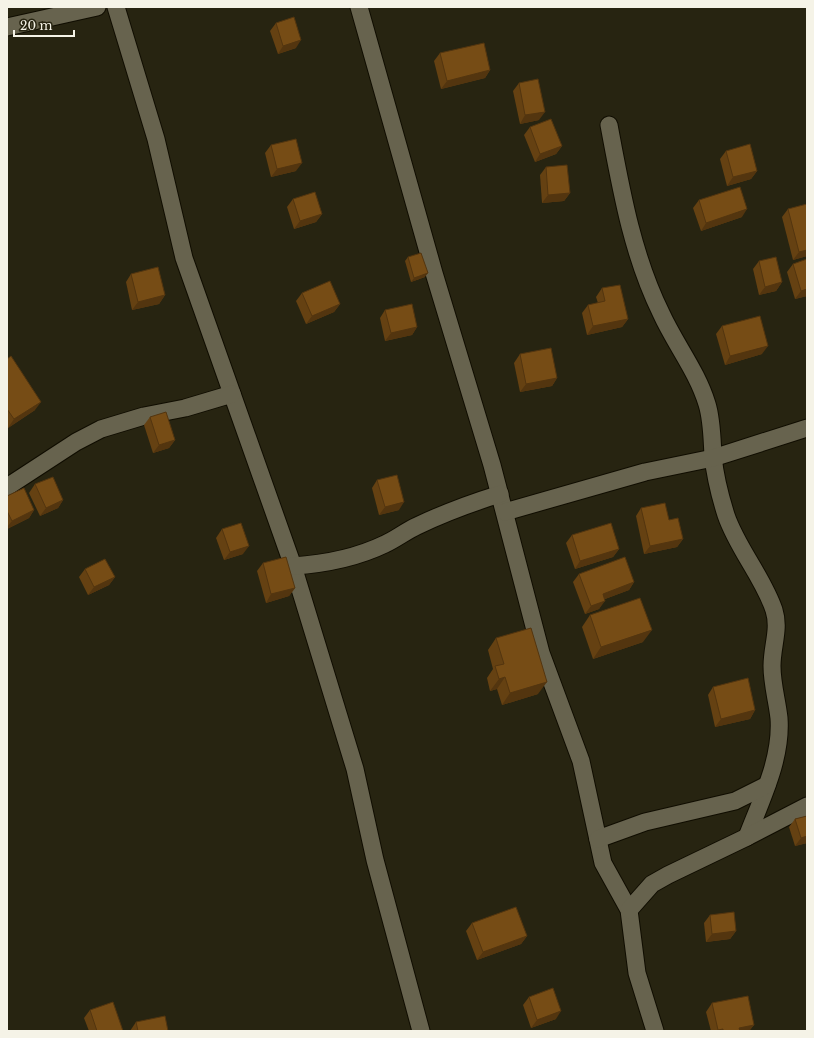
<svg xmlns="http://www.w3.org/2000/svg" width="814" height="1038" viewBox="0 0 814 1038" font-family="'Libre Baskerville',serif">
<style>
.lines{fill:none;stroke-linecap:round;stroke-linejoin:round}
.street-casing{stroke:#100d00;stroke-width:19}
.street{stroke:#67634e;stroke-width:17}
.wall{fill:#654112}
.shaded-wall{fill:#53350f}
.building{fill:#764c15;stroke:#53350f}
</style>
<rect width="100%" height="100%" fill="#272411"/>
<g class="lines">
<defs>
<g id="street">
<polyline points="116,7 156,139 184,258 293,566 355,769 375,860 421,1031"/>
<polyline points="359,7 434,273 492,465 541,653 581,761 603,863 629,910 637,973 655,1031"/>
<polyline points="7,27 97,7"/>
<path d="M609,125C621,189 632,254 661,313C675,344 697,371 707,404C712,420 712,439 713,456C715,476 720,496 726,515C737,548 763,577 774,610C780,629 772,646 772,666C772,684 777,700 779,718C782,759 761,800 747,837"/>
<polyline points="7,487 76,442 101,429 144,416 185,408 232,394"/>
<polyline points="505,512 645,472 713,458 807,428"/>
<path d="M293,566C324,564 356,558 385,544C396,539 406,531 417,526C444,513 471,503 500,494"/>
<polyline points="598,839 645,822 735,801 767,785"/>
<polyline points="629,910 652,884 668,875 747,837 807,806"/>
</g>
</defs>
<use href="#street" class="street-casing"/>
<use href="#street" class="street"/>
</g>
<g class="wall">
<polygon points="276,23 296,48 278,54 270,31"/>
<polygon points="440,53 490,70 485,78 441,89 434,61"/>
<polygon points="519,83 539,120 520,124 513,91"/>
<polygon points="530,127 562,146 556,154 535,162 524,135"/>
<polygon points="271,145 296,171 271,177 265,153"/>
<polygon points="726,151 757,171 751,179 727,186 720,159"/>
<polygon points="546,167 570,193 564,201 542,203 540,175"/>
<polygon points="293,199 322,214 316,222 294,229 287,207"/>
<polygon points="699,200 742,217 701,231 693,208"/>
<polygon points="807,204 807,256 793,260 782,217 788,209"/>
<polygon points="408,257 425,277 411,282 405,261"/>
<polygon points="759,261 782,282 776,291 759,295 753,269"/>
<polygon points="793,264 807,296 795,299 787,272"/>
<polygon points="131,274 165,295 159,304 132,310 126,282"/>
<polygon points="602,288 628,319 622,327 587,335 582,313 588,305 598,303 596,297"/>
<polygon points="302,293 340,304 334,312 306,324 296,301"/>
<polygon points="385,310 417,327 412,335 385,341 380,318"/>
<polygon points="722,326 762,354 725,365 716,334"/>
<polygon points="520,354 557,378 552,386 520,392 514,363"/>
<polygon points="7,359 35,410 8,428 7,425"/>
<polygon points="150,417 175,440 169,448 153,453 144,425"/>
<polygon points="377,480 399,510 379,515 372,488"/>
<polygon points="35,484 63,500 58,508 40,516 29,493"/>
<polygon points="7,496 34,510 29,518 7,529"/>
<polygon points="641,508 669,520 683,539 677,547 644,554 636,516"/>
<polygon points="222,529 243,554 224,560 216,538"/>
<polygon points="572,535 619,549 613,557 575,569 566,543"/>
<polygon points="263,563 295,588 289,596 266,603 257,571"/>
<polygon points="85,569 115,577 109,585 88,595 79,577"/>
<polygon points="579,574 634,582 629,590 605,599 599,609 585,614 573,582"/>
<polygon points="590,615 643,642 593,659 582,627"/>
<polygon points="496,638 538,694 502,705 497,689 490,691 487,678 493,669 488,650"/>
<polygon points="713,687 755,710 750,719 715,727 708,695"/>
<polygon points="807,816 807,843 795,846 789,827 795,819"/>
<polygon points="710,915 736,931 730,939 706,942 704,923"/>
<polygon points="472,923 527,936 521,944 477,960 466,931"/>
<polygon points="529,997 556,1019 531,1028 523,1005"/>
<polygon points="712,1003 754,1025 749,1031 711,1031 706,1012"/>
<polygon points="90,1010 123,1031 89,1031 84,1018"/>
<polygon points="136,1022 168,1031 130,1031"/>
</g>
<g class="shaded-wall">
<polygon points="301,40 296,48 278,54 283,46"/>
<polygon points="490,70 485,78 441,89 447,81"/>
<polygon points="545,112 539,120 520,124 525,115"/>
<polygon points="562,146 556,154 535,162 540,154"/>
<polygon points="302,163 296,171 271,177 277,169"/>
<polygon points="757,171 751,179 727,186 733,177"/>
<polygon points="570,193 564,201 542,203 548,195"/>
<polygon points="747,209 742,217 701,231 706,223"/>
<polygon points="322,214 316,222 294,229 300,221"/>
<polygon points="807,250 807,256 793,260 799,252"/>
<polygon points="428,273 425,277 411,282 414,278"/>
<polygon points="782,282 776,291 759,295 765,287"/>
<polygon points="807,289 807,296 795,299 801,291"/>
<polygon points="165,295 159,304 132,310 138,302"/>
<polygon points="340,304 334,312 306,324 312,316"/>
<polygon points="628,319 622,327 587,335 593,326"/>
<polygon points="417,327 412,335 385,341 391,333"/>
<polygon points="768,346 762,354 725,365 730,356"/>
<polygon points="557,378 552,386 520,392 526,384"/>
<polygon points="41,402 35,410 8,428 14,419"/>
<polygon points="175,440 169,448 153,453 159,445"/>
<polygon points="63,500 58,508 40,516 46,508"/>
<polygon points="404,502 399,510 379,515 385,507"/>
<polygon points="34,510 29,518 7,529 7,527 12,521"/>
<polygon points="683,539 677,547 644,554 650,546"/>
<polygon points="249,546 243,554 224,560 230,552"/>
<polygon points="619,549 613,557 575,569 580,561"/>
<polygon points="115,577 109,585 88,595 94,587"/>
<polygon points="634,582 629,590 597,602 603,594"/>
<polygon points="295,588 289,596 266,603 271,594"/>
<polygon points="605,601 599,609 585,614 591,606"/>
<polygon points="652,630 643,642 593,659 601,647"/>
<polygon points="505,677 497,689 490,691 499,679"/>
<polygon points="547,682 538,694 502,705 510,693"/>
<polygon points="755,710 750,719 715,727 721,719"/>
<polygon points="807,836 807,843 795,846 801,838"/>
<polygon points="736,931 730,939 706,942 712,934"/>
<polygon points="527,936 521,944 477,960 483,952"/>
<polygon points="561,1011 556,1019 531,1028 537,1020"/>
<polygon points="754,1025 749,1031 737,1031 739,1028"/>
</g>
<g class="building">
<polygon points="294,17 301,40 283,46 276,23"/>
<polygon points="484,43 490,70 447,81 440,53"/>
<polygon points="538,79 545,112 525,115 519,83"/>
<polygon points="551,119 562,146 540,154 530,127"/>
<polygon points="296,139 302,163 277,169 271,145"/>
<polygon points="750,144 757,171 733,177 726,151"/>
<polygon points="567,165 570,193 548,195 546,167"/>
<polygon points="740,187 747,209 706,223 699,200"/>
<polygon points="315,192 322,214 300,221 293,199"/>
<polygon points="807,204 807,250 799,252 788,209"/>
<polygon points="421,253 428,273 414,278 408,257"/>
<polygon points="776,257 782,282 765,287 759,261"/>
<polygon points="807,259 807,289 801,291 793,264"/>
<polygon points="158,267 165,295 138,302 131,274"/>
<polygon points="330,281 340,304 312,316 302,293"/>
<polygon points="620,285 628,319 593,326 588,305 605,301 602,288"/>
<polygon points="412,304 417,327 391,333 385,310"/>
<polygon points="760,316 768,346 730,356 722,326"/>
<polygon points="551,348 557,378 526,384 520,354"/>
<polygon points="11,356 41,402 14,419 7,409 7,359"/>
<polygon points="166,412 175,440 159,445 150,417"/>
<polygon points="397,475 404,502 385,507 377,480"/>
<polygon points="53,477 63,500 46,508 35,484"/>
<polygon points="24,488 34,510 12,521 7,511 7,496"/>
<polygon points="665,503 669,520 678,518 683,539 650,546 641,508"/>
<polygon points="241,523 249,546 230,552 222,529"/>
<polygon points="611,523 619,549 580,561 572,535"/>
<polygon points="286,557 295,588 271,594 263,563"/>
<polygon points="625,557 634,582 603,594 605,601 591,606 579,574"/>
<polygon points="105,559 115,577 94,587 85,569"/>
<polygon points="640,598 652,630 601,647 590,615"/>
<polygon points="531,628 547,682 510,693 505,677 499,679 495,666 504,664 496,638"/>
<polygon points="748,678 755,710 721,719 713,687"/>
<polygon points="807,816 807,836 801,838 795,819"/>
<polygon points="516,907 527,936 483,952 472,923"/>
<polygon points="734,912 736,931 712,934 710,915"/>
<polygon points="553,988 561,1011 537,1020 529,997"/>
<polygon points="748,996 754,1025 739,1028 740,1031 723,1031 723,1029 718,1030 712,1003"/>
<polygon points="113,1002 123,1031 97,1031 90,1010"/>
<polygon points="165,1016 168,1031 138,1031 136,1022"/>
</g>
<rect width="814" height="1038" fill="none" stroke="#f5f3e7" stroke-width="16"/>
<path d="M14 30v6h60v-6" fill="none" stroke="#f5f3e7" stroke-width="2"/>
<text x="20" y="30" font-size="12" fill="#f5f3e7" stroke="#272411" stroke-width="3" paint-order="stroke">20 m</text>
</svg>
